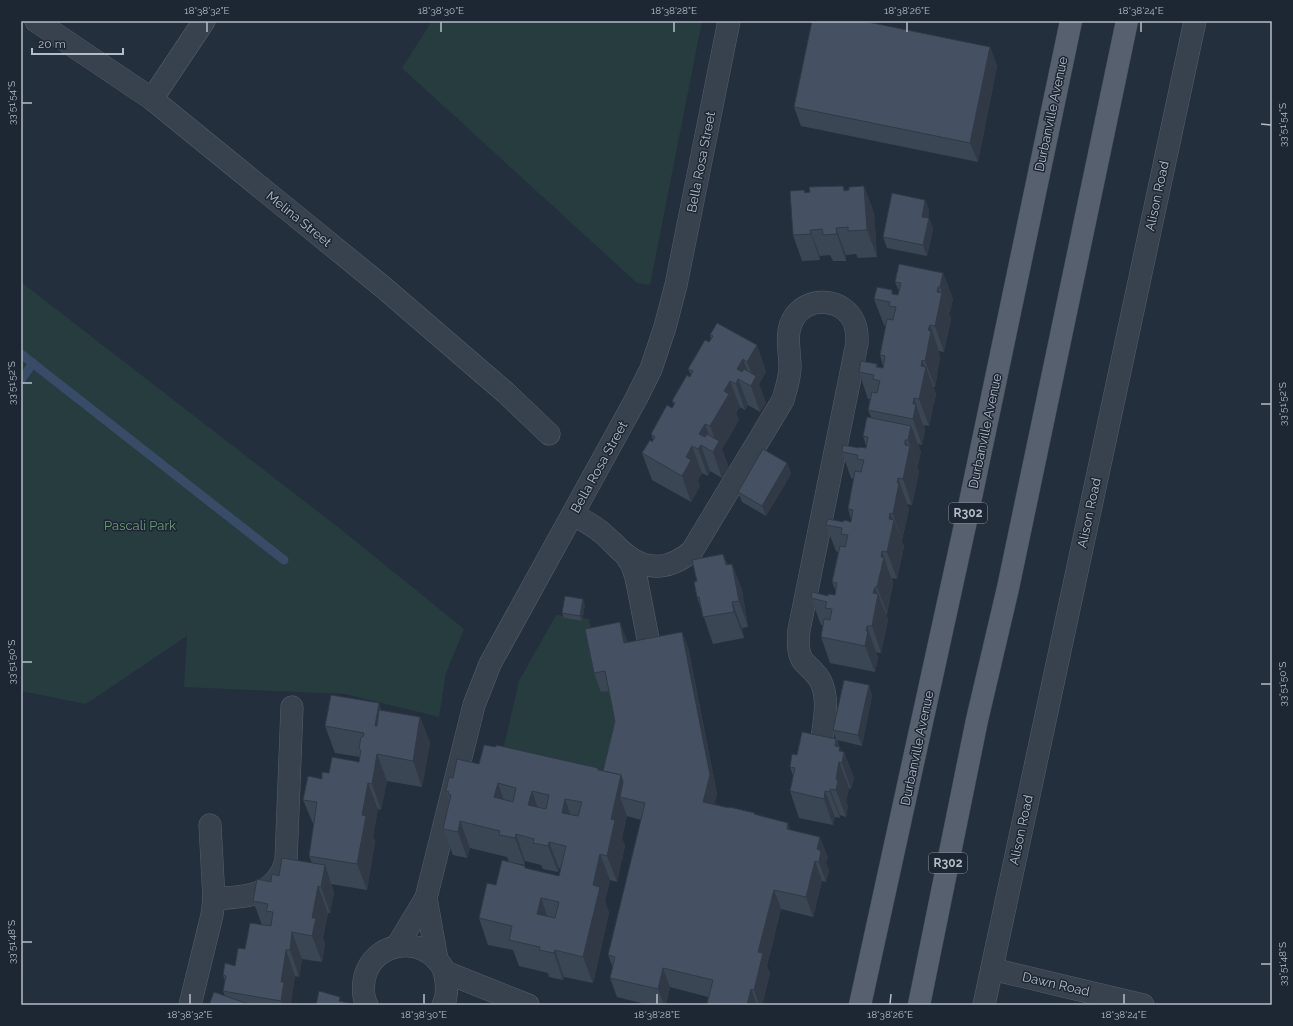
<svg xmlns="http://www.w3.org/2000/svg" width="1293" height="1026" viewBox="0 0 1293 1026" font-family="Raleway,sans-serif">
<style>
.green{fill:#263c3f}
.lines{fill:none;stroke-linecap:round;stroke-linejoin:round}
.stream{stroke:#394c67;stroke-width:9}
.minor-casing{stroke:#565f6c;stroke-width:23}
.major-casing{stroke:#414a57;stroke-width:23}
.minor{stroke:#38414e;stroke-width:22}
.major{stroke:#56606e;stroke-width:22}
.wall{fill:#3b4654}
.shaded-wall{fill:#303945}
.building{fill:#455162;stroke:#303945;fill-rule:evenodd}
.ticks{fill:none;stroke:#b4bcc9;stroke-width:1.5}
.labels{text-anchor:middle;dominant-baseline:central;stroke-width:3;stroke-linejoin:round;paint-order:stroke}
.shield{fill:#1d2633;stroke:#878f9c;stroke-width:1}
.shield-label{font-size:12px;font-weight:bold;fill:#b4bcc9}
.street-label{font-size:13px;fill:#b4bcc9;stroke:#1d2633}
.park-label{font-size:13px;fill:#6b9a76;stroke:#1d2633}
.neatline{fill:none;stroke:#b4bcc9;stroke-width:1.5}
.ticks-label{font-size:10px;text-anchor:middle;fill:#b4bcc9}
</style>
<rect width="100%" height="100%" fill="#242f3e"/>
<g class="green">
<polygon points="432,21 702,21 650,285 637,283 402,68"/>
<polygon points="21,282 343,531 464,629 446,673 439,717 345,694 184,687 187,636 86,704 21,691"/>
<polygon points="556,615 565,616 564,618 582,621 583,618 589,619 601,692 612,690 622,741 609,797 498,772 519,681"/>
</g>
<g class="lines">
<g class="stream">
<polyline points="21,354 284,560"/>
<polyline points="21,380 33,363"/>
</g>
<defs>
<g id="minor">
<polyline points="36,21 152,99 383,287 506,393 549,434"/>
<polyline points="152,99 204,21"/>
<path d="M573,514C582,520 593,525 601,532C610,539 617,548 626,555C649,572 671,569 692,551L783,400C786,389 790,378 790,367C790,349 784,332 795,316C810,295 844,299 854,322C857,329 857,335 857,343L799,630C798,639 797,653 803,661C809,668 817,673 821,682C830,701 823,726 821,746"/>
<polyline points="625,554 632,565 636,577 652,659"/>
<polyline points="426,898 437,960"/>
<path d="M214,899C246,896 275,898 286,861L292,707"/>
<polyline points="397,946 426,898 474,705 490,664 636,399 651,369 665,327 676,285 729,21"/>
<polyline points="992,969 1143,1005"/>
<polyline points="445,972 528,1005"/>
<polyline points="190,1005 212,915 214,899 210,825"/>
<path d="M367,1005C363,998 363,989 364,981C369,949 406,935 432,955C438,960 444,968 445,975C447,985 448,996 443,1005"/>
<polyline points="984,1005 1195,21"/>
</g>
<g id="major">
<polyline points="860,1005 969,507 1071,21"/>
<polyline points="919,1005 977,720 1008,588 1127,21"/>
</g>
</defs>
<use href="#minor" class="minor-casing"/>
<use href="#major" class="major-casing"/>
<use href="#minor" class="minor"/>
<use href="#major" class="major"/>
</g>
<g class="wall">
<polygon points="990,47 997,66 978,162 801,126 794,107"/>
<polygon points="843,186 845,190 849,190 864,186 874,213 877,257 858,258 856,254 846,255 846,261 833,261 830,255 820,256 820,260 802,261 793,235 805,193"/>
<polygon points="925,200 929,210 928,218 929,218 933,229 927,256 887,248 883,237"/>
<polygon points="943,273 953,299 949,314 951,319 944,352 939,351 939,353 940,357 935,387 933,387 936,394 929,426 924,425 925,431 922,445 918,444 921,452 917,467 919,472 912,505 907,504 909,509 902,540 901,540 904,546 897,579 892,578 893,584 887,614 886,614 888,620 881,653 876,652 878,658 875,672 830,663 821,637 823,625 821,625 811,598 828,596 835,595 836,592 832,582 838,552 836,551 826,525 851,522 851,519 848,509 854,479 851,478 842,452 859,448 866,448 866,446 863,436 871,417 868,410 870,399 868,399 859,372 877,364 878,368 883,368 883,366 880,355 886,326 884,325 874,299 894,294 898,295 899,291 895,282"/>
<polygon points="710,335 757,345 766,372 759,384 766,403 760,412 748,405 745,410 740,407 736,413 739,420 722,449 729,468 722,478 710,471 708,476 702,473 698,480 700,486 691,502 652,480 642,453 653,440 651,434 672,408 674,405 672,401 691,375 688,369 709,342 711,339"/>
<polygon points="787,463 791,474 766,516 742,502 738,492"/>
<polygon points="723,554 727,564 732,564 742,590 748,627 742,628 744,638 713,644 697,597 697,581"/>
<polygon points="585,604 582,621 564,618 562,613"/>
<polygon points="682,632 689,651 717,794 714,804 755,814 790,830 828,857 826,863 829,870 826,882 822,881 813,917 781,909 767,966 770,973 762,1005 703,1005 707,1004 708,997 670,987 666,1005 649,1005 617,997 610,978 613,968 608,955 641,820 627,816 622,838 625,846 617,882 610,880 605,901 609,913 593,983 564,977 563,980 549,977 548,973 519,966 513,950 488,945 479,918 496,885 525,866 526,869 559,876 561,869 559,868 558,872 543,869 541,865 525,861 525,865 509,862 507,857 470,848 467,858 453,855 443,829 449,802 446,791 453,778 479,764 598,770 603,771 615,721 609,691 601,692 594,673 628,642"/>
<polygon points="869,685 872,696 862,746 837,740 841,751 844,752 854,778 851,789 849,788 846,802 848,806 846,817 840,815 840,818 835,817 833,825 799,818 790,791 793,776 790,767 797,755 836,739 833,730"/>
<polygon points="379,703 381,710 420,717 430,743 422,787 387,781 381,810 378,809 373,836 375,842 367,890 331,884 334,892 330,913 328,913 323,938 325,944 322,962 302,959 299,977 295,976 291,1002 292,1005 209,1005 225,996 223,991 225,981 223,975 235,966 245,949 262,925 253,901 271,882 279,876 312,863 309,856 314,826 303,800 329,773 359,762 360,757 335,753 325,726"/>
</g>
<g class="shaded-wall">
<polygon points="990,47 997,66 978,162 970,143"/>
<polygon points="864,186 874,213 877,257 867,230"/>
<polygon points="925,200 929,210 926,227 922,217"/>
<polygon points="929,218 933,229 927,256 923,245"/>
<polygon points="836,228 846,255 846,261 837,234"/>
<polygon points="810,230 820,256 820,260 811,234"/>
<polygon points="943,273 953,299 950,314 940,287"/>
<polygon points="938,287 941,296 942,293 951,319 944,352 935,326 937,292"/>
<polygon points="930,325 939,351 939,353 940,357 935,387 925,361 928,330"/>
<polygon points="757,345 766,372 759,384 766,403 760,412 751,386 737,369 743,359 752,384 754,380 747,362"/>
<polygon points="922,360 926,369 926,367 936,394 929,426 919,399 921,366"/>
<polygon points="738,379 748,405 745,410 736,384"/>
<polygon points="730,381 740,407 736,413 739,420 722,449 729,468 722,478 713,452 699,434 705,424 714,449 717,445 710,426 724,391"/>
<polygon points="914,398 925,431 922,445 913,419 913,404"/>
<polygon points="911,426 921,452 918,467 908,440"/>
<polygon points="905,440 909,449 910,446 919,472 912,505 903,479 905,445"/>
<polygon points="701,445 710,471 708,476 698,449"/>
<polygon points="692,446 702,473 698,480 700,486 691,502 682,476 686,457"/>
<polygon points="787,463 791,474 766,516 762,506"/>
<polygon points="898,478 909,509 902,540 893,514"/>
<polygon points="890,513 894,522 894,520 904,546 897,579 887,552 889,519"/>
<polygon points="882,551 893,584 887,614 877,587"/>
<polygon points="732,564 742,590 748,627 739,601"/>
<polygon points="875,587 878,596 878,594 888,620 881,653 872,626 873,593"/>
<polygon points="583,599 585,604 582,621 580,616"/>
<polygon points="732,602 742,628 744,638 734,612"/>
<polygon points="620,622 628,642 624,643"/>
<polygon points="867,626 878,658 875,672 865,646 866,631"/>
<polygon points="682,632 689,651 717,794 710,821 703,802"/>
<polygon points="869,685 872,696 862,746 858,735"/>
<polygon points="379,703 388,730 375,726"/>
<polygon points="420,717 430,743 422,787 413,761"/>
<polygon points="836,739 843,757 844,752 854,778 851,789 842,763 835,746"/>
<polygon points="377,754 387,781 381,810 372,784"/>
<polygon points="839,762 849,788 846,802 848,806 846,817 836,790 836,779"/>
<polygon points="621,775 629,799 620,797 627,816 622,838 625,846 617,882 607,856 611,819"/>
<polygon points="368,783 378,809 373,836 375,842 367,890 357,864 362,815"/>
<polygon points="498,783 507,810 494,797"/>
<polygon points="830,789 840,815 840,818 830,792"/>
<polygon points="532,791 541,817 528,805"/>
<polygon points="825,791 835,817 833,825 824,799"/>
<polygon points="565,799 574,825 562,813"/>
<polygon points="460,821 470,848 467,858 458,832"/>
<polygon points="788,823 795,842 787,829"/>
<polygon points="516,834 525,861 525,865 515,838"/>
<polygon points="820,837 828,857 826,863 829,870 826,882 819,862 817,849"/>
<polygon points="549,842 559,868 558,872 548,846"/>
<polygon points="600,854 610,880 605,901 609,913 593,983 583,957 593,885"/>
<polygon points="815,861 822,881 813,917 806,897"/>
<polygon points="325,865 334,892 330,913 321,887"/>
<polygon points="318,886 328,913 323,938 325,944 322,962 312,936 312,918"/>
<polygon points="774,890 781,909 767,966 770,973 762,1005 759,1005 754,990 758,952"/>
<polygon points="541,898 550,924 537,914"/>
<polygon points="292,932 302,959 299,977 290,950"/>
<polygon points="286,950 295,976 291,1002 292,1005 283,1005 281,1001 281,982"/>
<polygon points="555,950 564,977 563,980 554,953"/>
<polygon points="663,968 670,987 666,1005 664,1005 658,989"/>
<polygon points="751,989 757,1005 747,1005"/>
</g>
<g class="building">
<polygon points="812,21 863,21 990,47 970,143 794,107"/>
<polygon points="843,186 844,191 849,190 849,187 864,186 867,230 848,231 848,227 836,228 837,234 823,235 822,229 810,230 811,234 793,235 790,191 804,190 805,193 810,192 809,187"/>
<polygon points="892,193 925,200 922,217 929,218 923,245 883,237"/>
<polygon points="899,264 943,273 940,287 938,287 937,292 942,293 935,326 930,325 928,330 931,331 925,361 922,360 921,366 926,367 919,399 914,398 913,404 916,404 913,419 868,410 872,392 877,393 880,381 873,379 874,375 859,372 861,361 877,364 876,367 883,368 885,356 880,355 887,319 893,320 896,307 889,306 890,302 874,299 877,287 892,290 892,294 898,295 901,283 895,282"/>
<polygon points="717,323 757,345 747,362 743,359 737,369 742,372 744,369 756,376 751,386 738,379 736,384 730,381 724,391 729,394 710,426 705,424 699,434 705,437 707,434 719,441 713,452 701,445 698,449 692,446 686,457 691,460 682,476 642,453 650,440 652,442 655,437 651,434 667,405 672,408 675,403 672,401 687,375 690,377 693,371 688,369 705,340 709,342 713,336 710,335"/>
<polygon points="867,417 911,426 908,440 905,440 905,445 910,446 903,479 898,478 897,483 899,483 893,514 890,513 889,519 894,520 887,552 882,551 881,557 884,557 877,587 875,587 873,593 878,594 872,626 867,626 866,631 868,631 865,646 821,637 824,619 830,620 832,609 825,608 827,602 811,598 812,592 828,596 828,594 835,595 837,583 832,582 840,546 845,547 848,535 841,534 842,528 826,525 828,519 843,522 844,520 851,522 853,510 848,509 855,471 861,472 864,460 857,459 858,455 842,452 843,445 859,448 859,447 866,448 868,437 863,436"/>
<polygon points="763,449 787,463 762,506 738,492"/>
<polygon points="723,554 726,565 732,564 739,601 732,602 734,612 703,617 699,597 697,597 694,582 697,581 692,560"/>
<polygon points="565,596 583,599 580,616 562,613"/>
<polygon points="620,622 624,643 682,632 710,775 703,802 729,808 729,807 755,813 754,814 788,823 787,829 820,837 817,849 821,851 819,862 815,861 806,897 774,890 758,952 763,953 754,990 751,989 747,1005 703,1005 703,1004 707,1004 713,980 663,968 658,989 610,978 615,957 608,955 645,803 620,797 623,782 621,775 603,771 615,721 605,671 594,673 585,629"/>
<polygon points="844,680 869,685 858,735 833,730"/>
<polygon points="331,695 379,703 375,726 377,726 379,710 420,717 413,761 377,754 372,784 368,783 362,815 366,816 357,864 309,856 317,802 303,800 308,776 322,779 322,772 329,773 332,757 359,762 361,750 359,749 361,737 363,737 364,733 325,726"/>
<polygon points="802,732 836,739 835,746 840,747 839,751 844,752 842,763 839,762 836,779 838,780 836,790 830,789 830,792 825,791 824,799 790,791 795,768 790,767 792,754 797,755"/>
<path d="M484,745L496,747V745L598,768V770H599L621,775L611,819L615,820L607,856L600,854L593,885L600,887L583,957L555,950L554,953L539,950L540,947L509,940L512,926L479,918L487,883L496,885L502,860L525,866V868L559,876L566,846L549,842L548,846L533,843L534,839L516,834L515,838L499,835L500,831L460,821L458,832L443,829L451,795L448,794L449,792L446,791L449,777L453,778L457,759L479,764ZM498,783L516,788L513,802L494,797ZM532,791L549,795L546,809L528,805ZM565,799L582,802L578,816L562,813ZM541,898L559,902L555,918L537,914Z"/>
<polygon points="282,858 325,865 321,887 318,886 312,918 316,918 312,936 292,932 290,950 286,950 281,982 284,982 281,1001 223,991 226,976 223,975 225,963 235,966 238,948 245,949 250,923 271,926 273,912 266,911 268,904 253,901 257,879 271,882 272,874 279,876"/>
<polygon points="319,991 340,997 339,1001 357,1005 316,1005"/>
<polygon points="214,992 251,1005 209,1005"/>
</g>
<path class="ticks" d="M207,32V22M441,32V22M674,32V22M907,32V22M1141,32V22M22,103H32M1261,124L1271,125M22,383H32M1261,404H1271M22,662H32M1261,684H1271M22,942H32M1261,964H1271M190,1004V994M424,1004V994M657,1004V994M890,1004L891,994M1124,1004V994"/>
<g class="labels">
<g class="shield">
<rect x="949" y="503" width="38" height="20" rx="3"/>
<rect x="929" y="853" width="38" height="20" rx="3"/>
</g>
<g class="shield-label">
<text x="968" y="513">R302</text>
<text x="948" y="863">R302</text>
</g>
<g class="street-label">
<text transform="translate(1051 114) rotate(-78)">Durbanville Avenue</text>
<text transform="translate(701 162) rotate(-79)">Bella Rosa Street</text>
<text transform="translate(1157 196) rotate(-78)">Alison Road</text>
<text transform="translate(299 219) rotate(39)">Melina Street</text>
<text transform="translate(985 431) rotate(-78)">Durbanville Avenue</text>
<text transform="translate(599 467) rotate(-61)">Bella Rosa Street</text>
<text transform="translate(1089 513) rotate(-78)">Alison Road</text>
<text transform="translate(917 748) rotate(-78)">Durbanville Avenue</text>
<text transform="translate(1021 830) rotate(-78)">Alison Road</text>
<text transform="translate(1056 984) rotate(13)">Dawn Road</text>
</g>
<g class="park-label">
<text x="140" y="525">Pascali Park</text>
</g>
</g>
<rect width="1293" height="1026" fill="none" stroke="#1d2633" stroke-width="44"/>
<path d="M32 48v6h91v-6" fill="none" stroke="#b4bcc9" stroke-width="2"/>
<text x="38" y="48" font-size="12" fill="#b4bcc9" stroke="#1d2633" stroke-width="3" paint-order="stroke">20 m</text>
<rect x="22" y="22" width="1249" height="982" class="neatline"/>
<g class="ticks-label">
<text x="207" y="14">18°38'32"E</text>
<text x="441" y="14">18°38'30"E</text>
<text x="674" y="14">18°38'28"E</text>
<text x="907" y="14">18°38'26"E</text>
<text x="1141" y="14">18°38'24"E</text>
<text transform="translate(11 103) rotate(-90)" y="4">33°51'54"S</text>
<text transform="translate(1282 125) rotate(-90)" y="4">33°51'54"S</text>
<text transform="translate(11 383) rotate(-90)" y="4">33°51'52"S</text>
<text transform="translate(1282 404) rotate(-90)" y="4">33°51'52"S</text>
<text transform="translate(11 662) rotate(-90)" y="4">33°51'50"S</text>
<text transform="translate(1282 684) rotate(-90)" y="4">33°51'50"S</text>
<text transform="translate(11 942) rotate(-90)" y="4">33°51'48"S</text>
<text transform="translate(1282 964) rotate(-90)" y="4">33°51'48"S</text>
<text x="190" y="1018">18°38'32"E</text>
<text x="424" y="1018">18°38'30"E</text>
<text x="657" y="1018">18°38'28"E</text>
<text x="890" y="1018">18°38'26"E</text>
<text x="1124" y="1018">18°38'24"E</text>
</g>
</svg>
